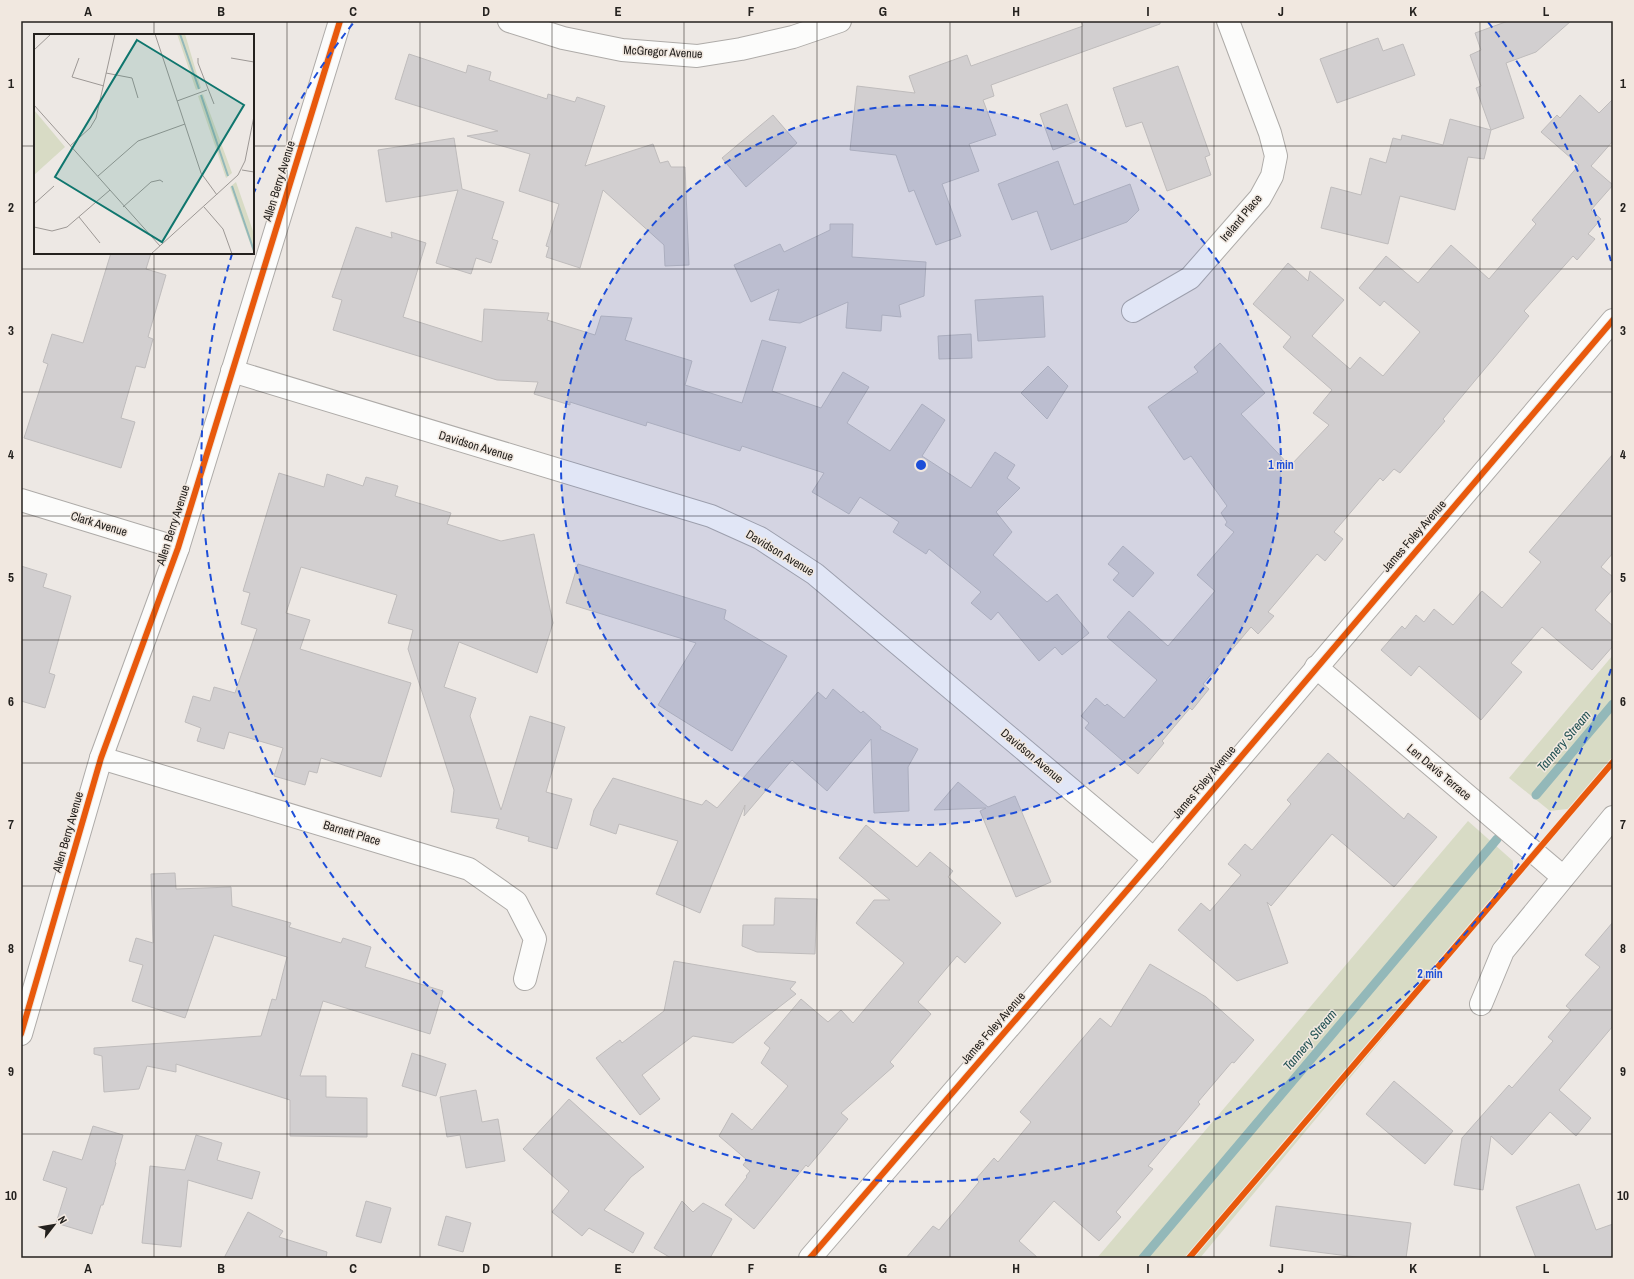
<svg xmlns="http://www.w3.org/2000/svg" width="1634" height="1279" viewBox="0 0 1634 1279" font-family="'Archivo Narrow',sans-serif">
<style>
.green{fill:#d8dbc5}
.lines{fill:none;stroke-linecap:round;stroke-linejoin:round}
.stream{stroke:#93b8b9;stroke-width:9}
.building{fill:#d2cfd0;stroke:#bfbcbc}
.minor-casing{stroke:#aeaba8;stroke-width:24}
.minor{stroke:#fcfcfb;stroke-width:22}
.cycleway-casing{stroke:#f1e8e0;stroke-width:8}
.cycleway{stroke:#e8590c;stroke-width:6}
.grid{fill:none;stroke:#24211e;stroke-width:1;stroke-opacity:0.55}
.ring{fill:none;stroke:#1d4ed8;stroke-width:2;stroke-dasharray:7 5}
.labels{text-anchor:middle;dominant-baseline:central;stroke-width:3;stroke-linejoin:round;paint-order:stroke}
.street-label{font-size:12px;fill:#24211e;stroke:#f1e8e0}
.water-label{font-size:13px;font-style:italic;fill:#1f5052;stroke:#f1e8e0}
.inset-river{fill:none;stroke:#93b8b9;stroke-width:2}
.inset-road{fill:none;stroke:#9d9895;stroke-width:1}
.view{fill:#0f766e;fill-opacity:0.15;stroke:#0f766e;stroke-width:2}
.inset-edge{fill:none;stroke:#24211e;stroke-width:2}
.centre{fill:#1d4ed8;stroke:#f1e8e0;stroke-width:2}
.ring-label{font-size:12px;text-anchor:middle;font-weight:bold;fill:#1d4ed8;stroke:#f1e8e0;stroke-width:3;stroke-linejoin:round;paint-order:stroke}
.neatline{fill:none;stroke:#24211e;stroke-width:1.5}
.grid-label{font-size:13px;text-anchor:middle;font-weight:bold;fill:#24211e}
</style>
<rect width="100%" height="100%" fill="#ede8e4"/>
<g class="green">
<polygon points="1613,655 1613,764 1575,808 1550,811 1509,778"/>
<polygon points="1468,821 1513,861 1513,878 1429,983 1200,1258 1097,1258"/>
</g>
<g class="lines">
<g class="stream">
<polyline points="1536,795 1613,704"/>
<polyline points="1143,1258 1497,839"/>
</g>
</g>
<g class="building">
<polygon points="1081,21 1160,21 1160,24 991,85 994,96 983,100 996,135 969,144 979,171 942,184 961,236 936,245 914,190 909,192 896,155 850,150 857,86 915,93 909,76 967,55 971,66 1083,26"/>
<polygon points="1508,21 1571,21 1536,52 1506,63 1524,118 1491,130 1484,159 1468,157 1455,210 1400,196 1388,244 1321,228 1331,187 1361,195 1370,158 1386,163 1393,138 1401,140 1402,135 1443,145 1450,119 1491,130 1476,88 1481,86 1470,55 1481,50 1475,33"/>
<polygon points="1378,38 1383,51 1403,44 1415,75 1337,103 1320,59"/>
<polygon points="409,54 466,73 468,65 491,72 489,80 547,99 548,94 575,102 577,97 605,106 585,166 653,144 660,163 668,161 671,167 685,167 689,265 665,266 664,245 603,190 580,268 546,257 549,247 546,246 559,204 519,191 530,154 467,136 498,131 395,99"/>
<polygon points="1178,66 1210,155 1205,157 1211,175 1167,191 1142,122 1126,127 1113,88"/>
<polygon points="1580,95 1599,113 1613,99 1613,141 1591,166 1613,185 1591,210 1601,219 1588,234 1595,239 1577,260 1573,256 1524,311 1529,316 1443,419 1445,421 1400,473 1394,469 1383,481 1380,478 1334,532 1343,539 1325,561 1317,554 1268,612 1274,616 1258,634 1251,627 1203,684 1209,689 1192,710 1190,708 1162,741 1164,743 1138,774 1085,728 1089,723 1081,716 1096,698 1105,706 1107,704 1124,718 1157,680 1107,637 1129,611 1168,646 1215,591 1197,575 1234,532 1225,525 1227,522 1221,513 1227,506 1191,456 1184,460 1148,407 1198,372 1194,367 1220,343 1265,393 1241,414 1290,466 1329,425 1313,413 1332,390 1283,347 1291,337 1253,304 1288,263 1308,281 1310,271 1344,300 1312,336 1350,369 1360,357 1383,376 1420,332 1384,301 1380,306 1359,288 1386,256 1418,283 1451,245 1489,279 1536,224 1532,220 1579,165 1541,132 1557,115 1560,118"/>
<polygon points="1067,104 1080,140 1053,150 1040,114"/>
<polygon points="773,115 797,143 746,187 722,158"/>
<polygon points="454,138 462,189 504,202 492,239 498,241 491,263 476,258 471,274 436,263 458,190 386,202 378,150"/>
<polygon points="1058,161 1074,205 1130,184 1139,210 1127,222 1051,250 1037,211 1012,220 998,184"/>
<polygon points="830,224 853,224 852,257 926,262 924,296 899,305 901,317 882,315 881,331 846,328 848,302 800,323 769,320 779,289 751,302 734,265 780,244 784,252 830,230"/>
<polygon points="356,227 392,238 391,232 426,243 403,317 482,342 484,309 549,313 547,320 595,335 601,316 632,318 625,340 692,361 685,385 742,403 762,340 786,347 772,391 821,408 843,372 869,387 847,423 890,451 922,404 945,420 922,456 971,488 995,452 1015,465 1007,478 1020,488 996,512 1012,532 993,555 1047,602 1057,594 1089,633 1062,655 1055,647 1039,661 998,612 991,620 971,603 981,592 929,549 926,554 893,532 899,522 860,497 849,514 812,492 824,473 742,446 740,451 647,422 646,426 570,402 570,405 534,394 538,382 497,380 333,330 342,300 332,297"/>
<polygon points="111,253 151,253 146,269 166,275 148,337 153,339 145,368 136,366 121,418 135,422 121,468 24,438 48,364 43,362 52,334 83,343"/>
<polygon points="1043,296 1045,337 978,341 975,300"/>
<polygon points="971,334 972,358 939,359 938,336"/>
<polygon points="1048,366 1068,386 1047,419 1021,393"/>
<polygon points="1613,454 1613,553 1601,567 1613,577 1613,589 1595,610 1613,626 1613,646 1592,670 1542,627 1511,663 1522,672 1481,720 1419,666 1411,676 1381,650 1402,626 1405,629 1416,615 1424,622 1434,609 1453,625 1482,591 1502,608 1541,562 1529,552"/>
<polygon points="279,473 324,487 327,474 363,486 366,477 398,486 395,496 451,513 447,524 501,541 534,534 553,623 537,673 459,642 444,687 476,698 470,716 501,810 530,716 565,727 546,792 572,799 557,849 528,841 529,837 496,828 499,819 451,812 454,790 408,649 413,630 388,623 397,595 301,567 286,613 310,620 300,649 411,683 381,777 321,758 317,773 309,771 305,785 274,776 283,748 229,732 224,749 197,741 201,728 185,722 193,696 210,701 214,687 235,693 257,629 241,624 250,593 243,591"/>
<polygon points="1123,546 1154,573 1133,597 1113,580 1119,573 1108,564"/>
<polygon points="578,564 726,610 724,619 787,656 732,751 658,705 696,643 566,603"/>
<polygon points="21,566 47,574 43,587 71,596 49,673 55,675 45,708 21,701"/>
<polygon points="833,689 861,713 863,711 881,727 880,729 918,749 908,767 909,811 874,813 871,739 827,791 792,760 744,816 745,805 700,913 656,894 678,841 619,824 616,834 590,825 594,810 613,778 702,805 706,800 717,808 818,692 826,699"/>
<polygon points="1328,753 1404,819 1408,813 1437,837 1394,887 1332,834 1271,906 1267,902 1288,963 1237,981 1178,930 1201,903 1210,911 1241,875 1228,864 1245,844 1252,850 1291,804 1287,800"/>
<polygon points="958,782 988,807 1015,796 1051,882 1016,897 980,811 986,808 934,810"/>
<polygon points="866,825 917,867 930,852 953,871 948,877 1001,923 965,963 957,956 918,1002 931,1014 890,1062 894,1066 841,1113 848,1119 808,1167 806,1165 754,1229 725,1205 747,1177 746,1176 750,1171 743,1165 747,1160 719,1136 732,1113 752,1130 788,1086 761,1063 770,1048 764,1043 801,999 828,1022 841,1010 853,1023 904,963 856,923 874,900 890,900 839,858"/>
<polygon points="175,873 176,889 231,887 232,906 291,923 289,927 341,943 343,938 371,947 365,967 443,991 430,1034 323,1001 300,1076 326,1076 326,1097 367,1098 367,1137 290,1136 290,1100 176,1064 176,1072 147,1066 139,1089 104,1092 102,1056 94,1054 94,1048 261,1036 272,999 276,1000 287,957 214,935 185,1018 132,1001 143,965 129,961 136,938 153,943 151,874"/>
<polygon points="775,898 817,899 815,954 757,952 742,946 743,925 774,925"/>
<polygon points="1613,922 1613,1026 1559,1090 1591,1118 1576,1136 1550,1112 1512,1155 1491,1136 1483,1190 1454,1185 1462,1138 1509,1085 1512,1088 1553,1041 1548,1037 1571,1010 1566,1006 1600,967 1585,955"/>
<polygon points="674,961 796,982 790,989 796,994 733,1043 693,1036 642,1075 660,1099 640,1115 596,1058 620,1040 622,1043 664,1011"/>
<polygon points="1150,964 1206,997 1254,1040 1234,1063 1232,1062 1198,1102 1200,1104 1148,1166 1153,1169 1116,1212 1121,1217 1099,1241 1054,1201 1019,1241 1038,1258 906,1258 933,1226 939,1230 979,1182 976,1179 994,1158 998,1162 1031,1122 1020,1112 1100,1018 1111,1027"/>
<polygon points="412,1053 446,1064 436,1096 402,1086"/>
<polygon points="1394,1081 1453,1131 1425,1164 1366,1114"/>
<polygon points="476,1090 482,1122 498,1119 505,1161 466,1168 460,1135 447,1137 440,1097"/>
<polygon points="569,1099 644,1167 631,1177 604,1210 644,1233 633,1253 589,1228 582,1236 552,1212 569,1191 523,1149"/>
<polygon points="93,1126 123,1135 115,1162 116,1163 103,1205 101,1205 92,1234 56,1223 67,1188 43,1180 53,1151 82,1160"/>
<polygon points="196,1135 222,1143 217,1160 260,1172 252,1199 188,1180 181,1247 142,1243 150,1166 185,1170"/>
<polygon points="1579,1184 1596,1230 1613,1224 1613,1258 1536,1258 1516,1207"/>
<polygon points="366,1201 391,1208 381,1243 356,1236"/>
<polygon points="682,1201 693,1212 703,1203 732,1219 710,1258 671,1258 654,1248"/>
<polygon points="1276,1206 1411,1223 1406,1258 1364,1258 1270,1246"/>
<polygon points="248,1212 283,1231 279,1237 327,1252 326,1258 224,1258"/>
<polygon points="446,1216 471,1223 463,1252 438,1245"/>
</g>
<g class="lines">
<defs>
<g id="minor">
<polyline points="509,21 563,38 622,50 697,56 741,49 793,37 840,21"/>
<polyline points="1133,311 1190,278 1260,198 1272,176 1276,156 1270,133 1228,21"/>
<polyline points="232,371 711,516 760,538 815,574 1154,859"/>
<polyline points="21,500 178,548"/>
<polyline points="1316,667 1563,877"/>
<polyline points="101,758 469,869 516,902 535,939 525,979"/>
<polyline points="1481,1004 1503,951 1613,817"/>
<polyline points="21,1034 101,758 178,548 340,21"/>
<polyline points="810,1258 1154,859 1613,320"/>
</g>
</defs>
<use href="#minor" class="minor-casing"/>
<use href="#minor" class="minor"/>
<defs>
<g id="cycleway">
<polyline points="21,1034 101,758 178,548 340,21"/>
<polyline points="810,1258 1154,859 1613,320"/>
<polyline points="1189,1258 1613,762"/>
</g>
</defs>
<use href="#cycleway" class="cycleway-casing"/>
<use href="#cycleway" class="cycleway"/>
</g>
<path class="grid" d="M154,21V35M287,21V1258M420,21V1258M552,21V1258M684,21V1258M817,21V1258M950,21V1258M1082,21V1258M1214,21V1258M1347,21V1258M1480,21V1258M21,146H35M253,146H1613M154,253V1258M21,269H1613M21,392H1613M21,516H1613M21,640H1613M21,763H1613M21,886H1613M21,1010H1613M21,1134H1613"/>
<circle cx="921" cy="465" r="360" fill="#1d4ed8" fill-opacity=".12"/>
<g class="ring">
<circle cx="921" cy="465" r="360"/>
<path d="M1611 669A720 720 0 1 1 232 254M253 195A720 720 0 0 1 354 22M1488 22A720 720 0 0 1 1611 261"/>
</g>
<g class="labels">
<g class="street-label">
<text transform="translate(663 52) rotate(3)">McGregor Avenue</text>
<text transform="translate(279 181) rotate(-73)">Allen Berry Avenue</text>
<text transform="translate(1241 218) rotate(-50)">Ireland Place</text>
<text transform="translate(476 446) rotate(17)">Davidson Avenue</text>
<text transform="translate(99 524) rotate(17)">Clark Avenue</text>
<text transform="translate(173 525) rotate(-72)">Allen Berry Avenue</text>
<text transform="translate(1414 536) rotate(-49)">James Foley Avenue</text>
<text transform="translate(780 553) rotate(31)">Davidson Avenue</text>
<text transform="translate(1032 756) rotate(40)">Davidson Avenue</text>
<text transform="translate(1439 772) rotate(40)">Len Davis Terrace</text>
<text transform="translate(1204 782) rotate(-50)">James Foley Avenue</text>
<text transform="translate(68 832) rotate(-74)">Allen Berry Avenue</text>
<text transform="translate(352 833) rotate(17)">Barnett Place</text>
<text transform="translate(993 1028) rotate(-49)">James Foley Avenue</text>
</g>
<g class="water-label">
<text transform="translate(1564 741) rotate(-50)">Tannery Stream</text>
<text transform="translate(1310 1040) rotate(-50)">Tannery Stream</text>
</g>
</g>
<g transform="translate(34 34)">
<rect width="220" height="220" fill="#ede8e4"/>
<path d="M143,0H151L167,54L162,56ZM169,60L198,139L192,144L164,62ZM0,76L31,113L0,141ZM202,148L220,200V220L196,153Z" fill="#d8dbc5"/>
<path class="inset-river" d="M146,0L165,55M167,61L194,142M198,152L220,217"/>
<path class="inset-road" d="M121,0L167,139L183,161M0,16L17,0M45,24L38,43L70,52M164,24V29L180,70M197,24L220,28M72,39L98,44L104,64M143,67L173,56M0,71L126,212M36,112L56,94L62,84L81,0M208,136L220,138M64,142L104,107L151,90M0,170L20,152M89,173L117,148L126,146L129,148M170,173L189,195L198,220M45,183L66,209M0,193L18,197L33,193L76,156M117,220L204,141L211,127L220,82"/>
<path class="view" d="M103,6L210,71L128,208L21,143Z"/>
<rect width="220" height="220" class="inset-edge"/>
</g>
<circle cx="921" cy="465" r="6" class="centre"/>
<g class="ring-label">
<text x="1281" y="469">1 min</text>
<text x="1430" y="978">2 min</text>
</g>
<rect width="1634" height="1279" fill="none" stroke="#f1e8e0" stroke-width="44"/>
<g transform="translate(54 1225) rotate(59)" stroke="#f1e8e0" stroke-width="3" paint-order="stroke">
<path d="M0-3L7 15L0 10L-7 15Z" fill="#24211e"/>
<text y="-6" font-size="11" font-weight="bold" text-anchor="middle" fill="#24211e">N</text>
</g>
<rect x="22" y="22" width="1590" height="1235" class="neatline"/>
<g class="grid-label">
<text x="88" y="16">A</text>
<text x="221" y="16">B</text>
<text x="353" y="16">C</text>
<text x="486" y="16">D</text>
<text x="618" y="16">E</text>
<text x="751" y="16">F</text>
<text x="883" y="16">G</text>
<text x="1016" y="16">H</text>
<text x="1148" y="16">I</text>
<text x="1281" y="16">J</text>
<text x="1413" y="16">K</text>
<text x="1546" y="16">L</text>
<text x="11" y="88">1</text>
<text x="1623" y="88">1</text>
<text x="11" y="212">2</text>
<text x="1623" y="212">2</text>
<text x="11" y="335">3</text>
<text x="1623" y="335">3</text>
<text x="11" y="459">4</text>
<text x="1623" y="459">4</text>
<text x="11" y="582">5</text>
<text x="1623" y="582">5</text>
<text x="11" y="706">6</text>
<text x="1623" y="706">6</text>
<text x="11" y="829">7</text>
<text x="1623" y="829">7</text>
<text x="11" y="953">8</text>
<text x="1623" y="953">8</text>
<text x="11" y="1076">9</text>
<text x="1623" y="1076">9</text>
<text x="11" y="1200">10</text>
<text x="1623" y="1200">10</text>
<text x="88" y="1273">A</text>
<text x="221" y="1273">B</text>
<text x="353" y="1273">C</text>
<text x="486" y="1273">D</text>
<text x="618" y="1273">E</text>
<text x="751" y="1273">F</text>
<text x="883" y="1273">G</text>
<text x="1016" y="1273">H</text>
<text x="1148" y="1273">I</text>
<text x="1281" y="1273">J</text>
<text x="1413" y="1273">K</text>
<text x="1546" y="1273">L</text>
</g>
</svg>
